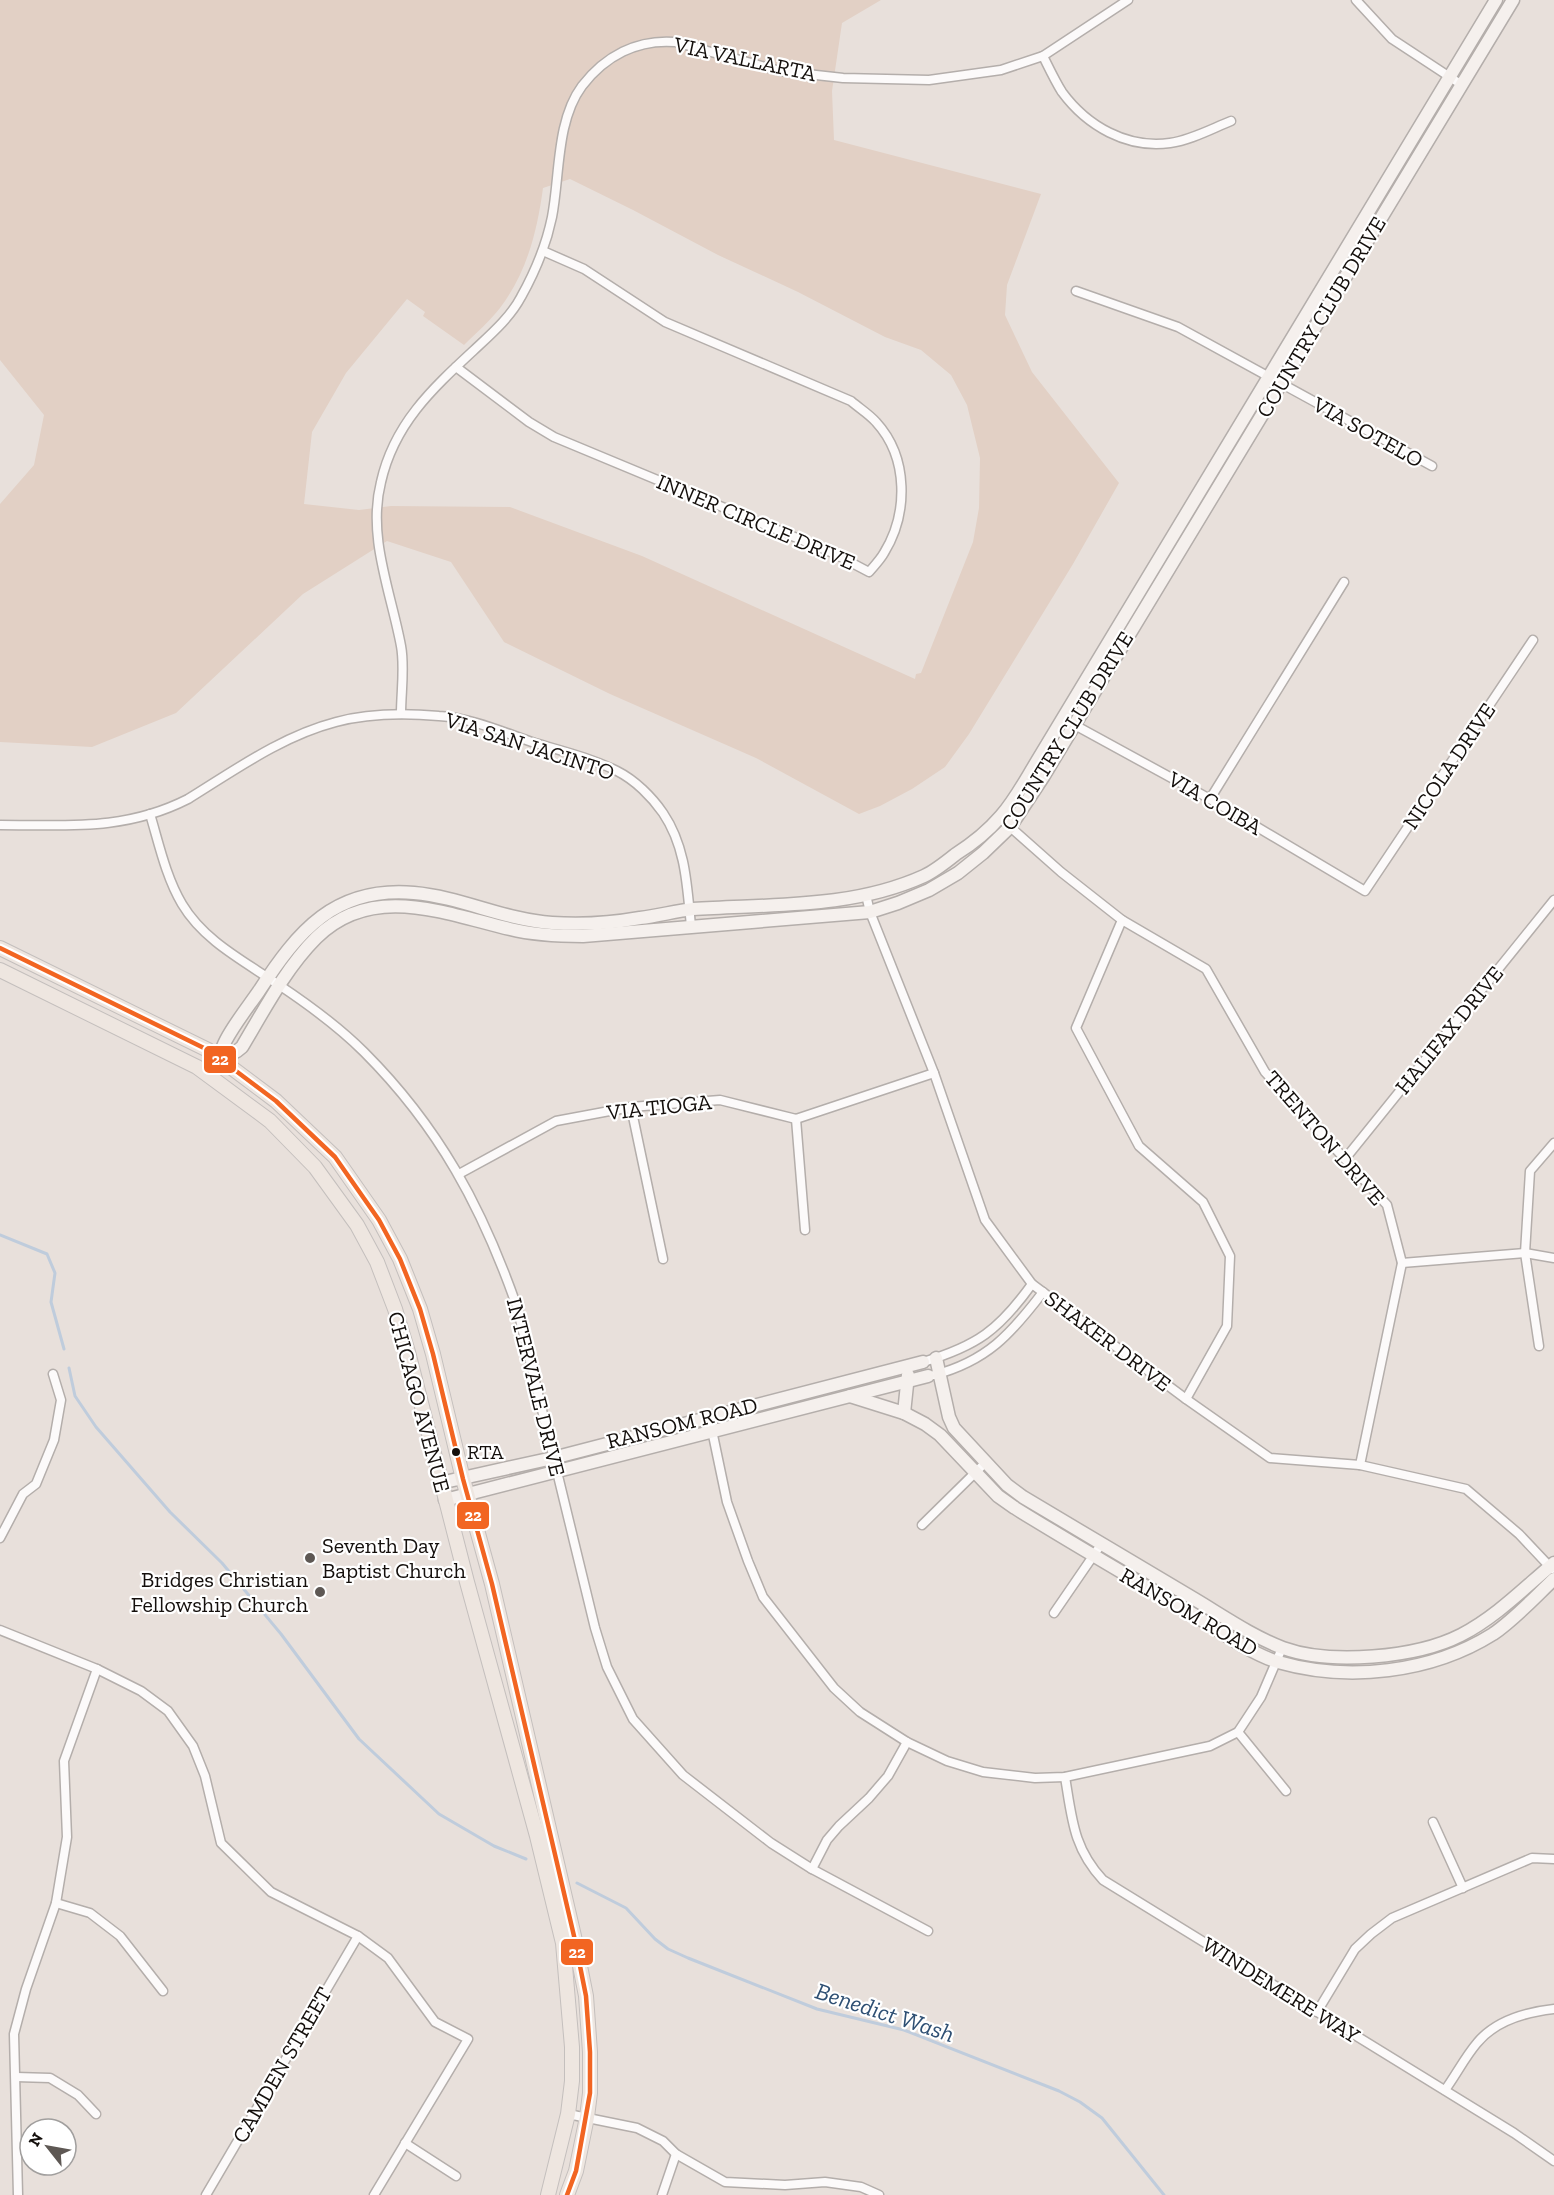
<svg xmlns="http://www.w3.org/2000/svg" width="1554" height="2195" viewBox="0 0 1554 2195" font-family="'Zilla Slab',serif">
<style>
.green{fill:#e2d0c5;fill-rule:evenodd}
.lines{fill:none;stroke-linecap:round;stroke-linejoin:round}
.stream{stroke:#bfccdc;stroke-width:3}
.street-casing{stroke:#b4aeab;stroke-width:11}
.secondary-casing{stroke:#b4aeab;stroke-width:15}
.primary-casing{stroke:#c4bfbd;stroke-width:16}
.street{stroke:#fcfafa;stroke-width:8}
.secondary{stroke:#f5f0ed;stroke-width:12}
.primary{stroke:#eee6e0;stroke-width:14}
.bus-1-casing{stroke:#fff;stroke-width:9}
.bus-1{stroke:#f26522;stroke-width:4.5}
.bus-dot{fill:#140f0c;stroke:#fff;stroke-width:2}
.poi-dot{fill:#5e5854;stroke:#fff;stroke-width:2}
.labels{text-anchor:middle;dominant-baseline:central;stroke-width:4.5;stroke-linejoin:round;paint-order:stroke}
.bus-label{font-size:20px;fill:#140f0c;stroke:#fff;text-anchor:start}
.street-label{font-size:22px;fill:#140f0c;stroke:#fff}
.poi-label{font-size:22px;fill:#140f0c;stroke:#fff;text-anchor:start}
.water-label{font-size:24px;font-style:italic;fill:#2e4f73;stroke:#fff}
.line-badge{stroke:#fff;stroke-width:2}
.badge-label{font-size:16px;text-anchor:middle;font-weight:bold;fill:#fff}
</style>
<rect width="100%" height="100%" fill="#e8e0db"/>
<path class="green" d="M0,0H881L842,23L832,91L834,140L1041,194L1007,285L1005,315L1032,372L1119,483L1073,564L969,734L945,767L912,789L880,806L859,814L756,758L610,694L504,642L451,562L387,541L303,594L176,713L92,747L0,742V504L34,465L44,415L0,360ZM570,179L633,210L718,255L798,292L885,337L921,350L951,375L967,405L980,458L979,508L973,542L921,673L916,674L915,679L642,556L510,507L391,506L359,510L304,504L312,432L346,373L407,299L425,312L423,316L464,345C476,333 490,321 500,308C527,272 537,232 543,188Z"/>
<g class="lines">
<g class="stream">
<polyline points="0,1235 47,1254 55,1273 51,1302 64,1349"/>
<polyline points="69,1368 75,1396 96,1427 170,1512 222,1563 281,1634 359,1739 439,1814 494,1846 526,1859"/>
<polyline points="577,1883 626,1908 655,1939 668,1949 688,1958 817,2009 904,2030 1059,2091 1080,2102 1102,2118 1164,2195"/>
</g>
<defs>
<g id="street">
<polyline points="1356,0 1392,39 1462,85"/>
<path d="M1043,56C1049,68 1055,81 1062,92C1087,126 1127,149 1170,143C1191,140 1211,129 1231,121"/>
<polyline points="1076,291 1178,327 1432,466"/>
<path d="M456,367L529,422L554,437L833,553L869,572C874,566 880,560 884,553C908,514 909,458 876,422C869,414 859,408 851,401L665,322L584,269L543,251"/>
<path d="M401,714C401,692 405,667 401,646C391,592 367,537 381,482C394,424 432,389 473,351C490,335 510,318 521,297C535,272 546,246 552,217C560,176 556,121 582,86C605,56 637,39 675,42L780,71L843,78L929,80L1001,70L1043,56L1128,0"/>
<polyline points="1071,723 1210,799 1365,891 1533,640"/>
<polyline points="1210,799 1344,582"/>
<path d="M150,814C159,844 166,877 182,904C204,941 244,961 279,985C309,1005 339,1027 364,1052C439,1127 482,1207 517,1307L595,1628L607,1667L633,1719L683,1775L771,1843L812,1869L928,1931"/>
<polyline points="1000,818 1061,872 1122,920 1206,969 1265,1072 1387,1205 1402,1263 1360,1465"/>
<path d="M0,825C68,825 125,831 188,799C235,770 282,736 336,722C369,713 405,713 439,716C472,718 505,733 535,743C562,751 591,758 617,771C635,780 652,797 663,813C686,847 687,886 691,926"/>
<polyline points="866,895 870,912 934,1073 985,1220 1032,1284 1186,1399 1270,1458 1360,1465 1466,1489 1519,1534 1552,1569"/>
<polyline points="1122,920 1076,1028 1139,1146 1203,1202 1230,1256 1227,1326 1186,1399"/>
<polyline points="631,1107 663,1259"/>
<polyline points="796,1119 805,1230"/>
<polyline points="1345,1159 1554,900"/>
<polyline points="459,1174 556,1121 631,1107 720,1100 796,1119 934,1073"/>
<polyline points="1402,1263 1525,1253 1554,1258"/>
<polyline points="1539,1346 1525,1253 1530,1171 1554,1143"/>
<path d="M923,1362C977,1346 999,1330 1032,1284"/>
<path d="M934,1375C987,1361 1011,1334 1043,1292"/>
<polyline points="709,1416 727,1502 748,1561 763,1597 834,1688 860,1712 907,1742 947,1761 983,1772 1035,1778 1065,1777 1210,1746 1238,1732 1261,1697 1282,1648"/>
<polyline points="922,1525 986,1462"/>
<polyline points="0,1538 23,1494 36,1484 54,1440 61,1400 53,1374"/>
<polyline points="1054,1613 1102,1543"/>
<polyline points="0,1630 97,1669 141,1691 168,1711 193,1746 205,1776 221,1843 271,1892 358,1936 388,1958 435,2022 468,2039 374,2195"/>
<polyline points="1238,1732 1286,1791"/>
<path d="M1065,1777C1072,1818 1073,1848 1103,1880L1514,2133L1554,2161"/>
<polyline points="1433,1822 1463,1888"/>
<polyline points="812,1869 827,1840 839,1826 869,1798 888,1776 907,1742"/>
<polyline points="56,1903 90,1913 120,1936 163,1991"/>
<polyline points="1317,2012 1355,1949 1371,1934 1392,1918 1532,1858 1554,1859"/>
<polyline points="16,2077 50,2078 78,2095 96,2114"/>
<path d="M1445,2090C1456,2075 1465,2057 1477,2043C1495,2021 1527,2012 1554,2009"/>
<polyline points="568,2114 637,2128 663,2141 676,2154 725,2182 785,2185 825,2182 861,2187 879,2195"/>
<polyline points="405,2143 456,2176"/>
<polyline points="18,2195 14,2034 26,1989 56,1903 67,1837 64,1761 97,1669"/>
<polyline points="206,2195 358,1936"/>
<polyline points="662,2195 676,2154"/>
</g>
<g id="secondary">
<path d="M220,1059L237,1051L242,1047C264,1010 286,968 316,938C372,882 446,914 510,929C534,935 558,936 583,936L870,912L898,903L929,890L958,873L983,853L1010,827L1043,777L1513,0"/>
<path d="M212,1076C217,1065 220,1051 226,1040C235,1023 248,1007 259,991C298,931 335,886 414,893C461,897 505,920 552,923C580,925 612,923 640,918C658,916 675,911 693,909C770,904 851,909 924,876C935,871 946,862 956,854C972,844 988,831 1001,816C1015,800 1025,781 1036,763L1496,0"/>
<path d="M936,1358L949,1417L954,1428L1007,1485L1023,1497C1079,1530 1135,1564 1191,1597C1220,1614 1251,1636 1283,1648C1330,1665 1416,1658 1461,1635C1496,1617 1524,1588 1554,1563"/>
<path d="M850,1396L904,1413L925,1424L940,1435L998,1496L1015,1508C1073,1544 1132,1578 1191,1613C1217,1629 1249,1653 1278,1662C1348,1682 1431,1673 1493,1634C1515,1619 1535,1597 1554,1579"/>
<polyline points="904,1413 908,1375"/>
<polyline points="440,1483 553,1458 923,1362"/>
<polyline points="445,1500 928,1376"/>
</g>
<g id="primary">
<polyline points="0,948 208,1050 276,1101 335,1157 379,1220 400,1259 420,1309 433,1354 463,1479 492,1584 574,1936 586,1996 590,2052 590,2093 587,2117 576,2171 567,2195"/>
<polyline points="0,970 197,1067 270,1121 315,1167 357,1225 377,1262 395,1309 408,1352 467,1582 537,1836 563,1943 572,2047 572,2081 568,2114 548,2195"/>
</g>
</defs>
<use href="#street" class="street-casing"/>
<use href="#secondary" class="secondary-casing"/>
<use href="#primary" class="primary-casing"/>
<use href="#street" class="street"/>
<use href="#secondary" class="secondary"/>
<use href="#primary" class="primary"/>
<defs>
<polyline id="bus-1" points="0,948 208,1050 276,1101 335,1157 379,1220 400,1259 420,1309 433,1354 463,1479 492,1584 574,1936 586,1996 590,2052 590,2093 576,2171 567,2195"/>
</defs>
<use href="#bus-1" class="bus-1-casing"/>
<use href="#bus-1" class="bus-1"/>
</g>
<circle class="bus-dot" cx="456" cy="1452" r="5"/>
<g class="poi-dot">
<circle cx="310" cy="1558" r="6"/>
<circle cx="320" cy="1592" r="6"/>
</g>
<g class="labels">
<g class="bus-label">
<text x="467" y="1452">RTA</text>
</g>
<g class="street-label">
<text transform="translate(745 59) rotate(12)">VIA VALLARTA</text>
<text transform="translate(1321 317) rotate(-59)">COUNTRY CLUB DRIVE</text>
<text transform="translate(1368 432) rotate(29)">VIA SOTELO</text>
<text transform="translate(756 522) rotate(23)">INNER CIRCLE DRIVE</text>
<text transform="translate(1067 731) rotate(-58)">COUNTRY CLUB DRIVE</text>
<text transform="translate(530 746) rotate(18)">VIA SAN JACINTO</text>
<text transform="translate(1449 766) rotate(-56)">NICOLA DRIVE</text>
<text transform="translate(1215 803) rotate(30)">VIA COIBA</text>
<text transform="translate(1449 1030) rotate(-51)">HALIFAX DRIVE</text>
<text transform="translate(659 1107) rotate(-6)">VIA TIOGA</text>
<text transform="translate(1325 1138) rotate(49)">TRENTON DRIVE</text>
<text transform="translate(1108 1341) rotate(37)">SHAKER DRIVE</text>
<text transform="translate(536 1387) rotate(76)">INTERVALE DRIVE</text>
<text transform="translate(419 1402) rotate(75)">CHICAGO AVENUE</text>
<text transform="translate(682 1423) rotate(-14)">RANSOM ROAD</text>
<text transform="translate(1189 1612) rotate(30)">RANSOM ROAD</text>
<text transform="translate(1281 1990) rotate(32)">WINDEMERE WAY</text>
<text transform="translate(282 2065) rotate(-60)">CAMDEN STREET</text>
</g>
<g class="poi-label">
<text x="322" y="1545">Seventh Day<tspan x="322" dy="25">Baptist Church</tspan></text>
<text x="308" y="1579" text-anchor="end">Bridges Christian<tspan x="308" dy="25">Fellowship Church</tspan></text>
</g>
<g class="water-label">
<text transform="translate(885 2012) rotate(18)">Benedict Wash</text>
</g>
</g>
<g class="line-badge">
<rect x="203" y="1045" width="34" height="29" rx="6" fill="#f26522"/>
<rect x="456" y="1501" width="34" height="29" rx="6" fill="#f26522"/>
<rect x="560" y="1938" width="34" height="28" rx="6" fill="#f26522"/>
</g>
<g class="badge-label">
<text x="220" y="1065">22</text>
<text x="473" y="1521">22</text>
<text x="577" y="1958">22</text>
</g>
<g transform="translate(48 2147) rotate(301)"><circle r="28" fill="#ffffff" stroke="#a19f9e" stroke-width="1.5"/>
<path d="M0-4.5L10 22L0 15L-10 22Z" fill="#5e5854"/>
<text y="-9" font-size="16" font-weight="bold" text-anchor="middle" fill="#140f0c">N</text>
</g>
</svg>
